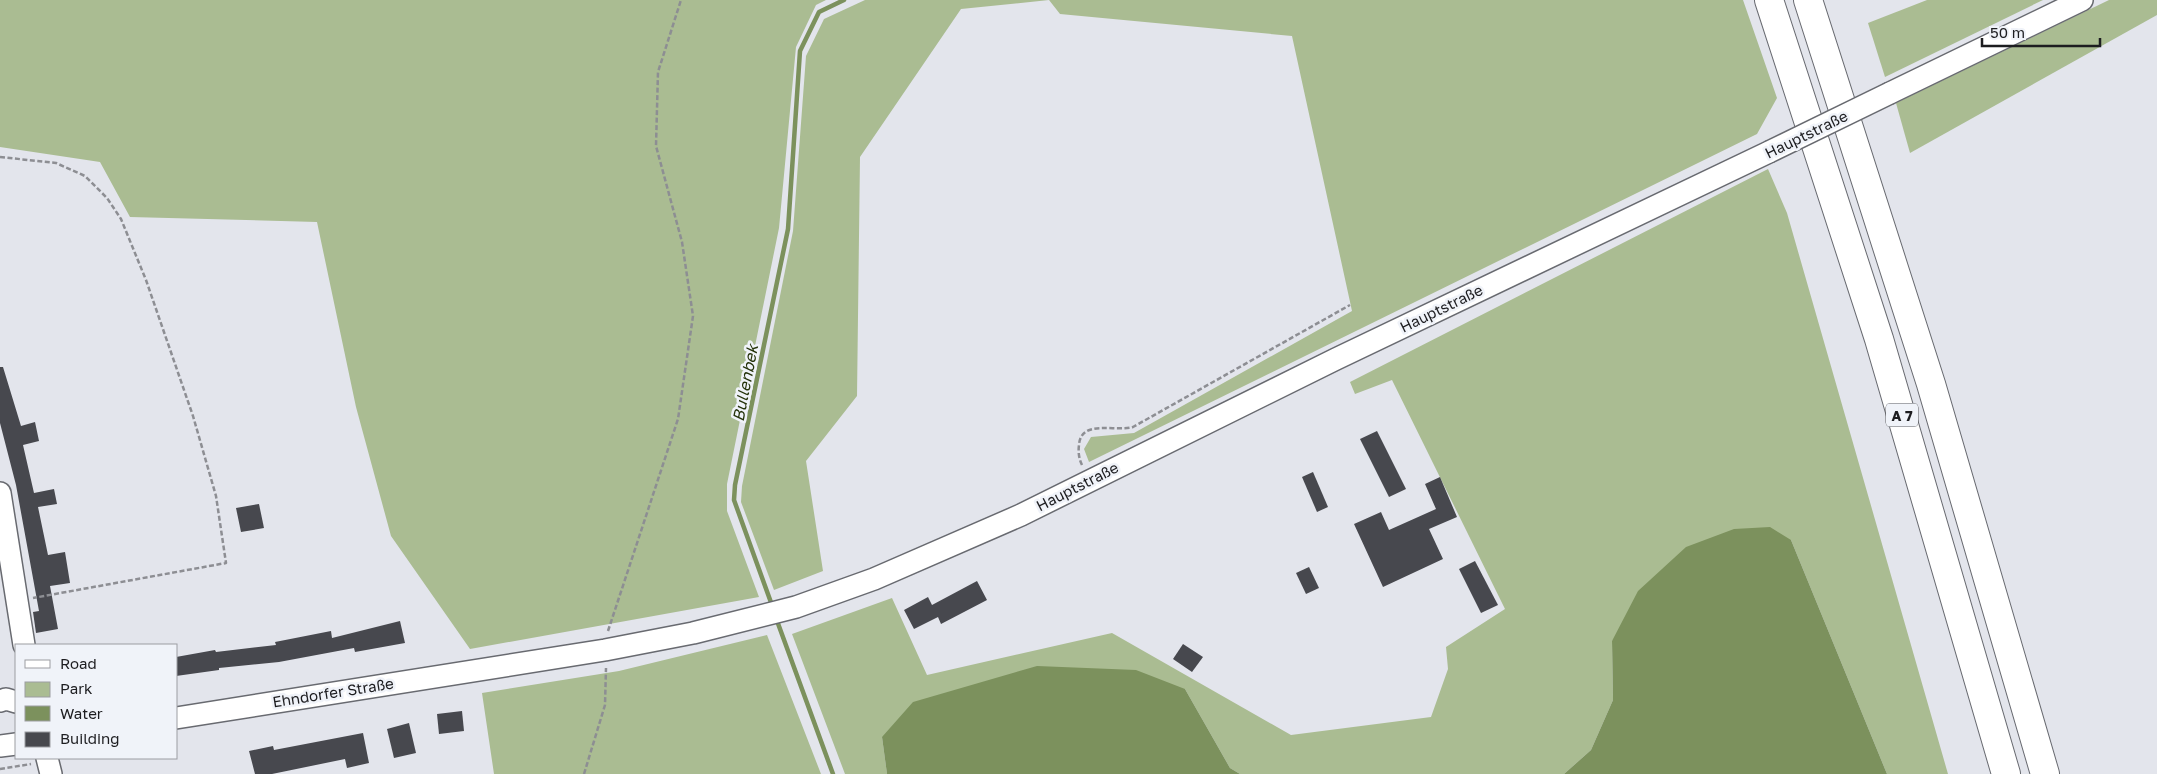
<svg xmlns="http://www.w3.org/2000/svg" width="2157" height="774" viewBox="0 0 2157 774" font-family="'Golos Text',sans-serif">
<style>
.green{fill:#aabc92}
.water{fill:#7c915d}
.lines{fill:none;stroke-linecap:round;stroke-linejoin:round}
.stream{stroke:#7c915d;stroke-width:4.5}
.building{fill:#47484e}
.minor-casing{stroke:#686a70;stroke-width:24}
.highway-casing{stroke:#686a70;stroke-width:30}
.path{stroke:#8d8e93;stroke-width:2.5;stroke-dasharray:5 2.5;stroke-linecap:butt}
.minor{stroke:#fff;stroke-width:21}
.highway{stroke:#fff;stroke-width:28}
.minor-bridge-casing{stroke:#686a70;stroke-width:24;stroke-linecap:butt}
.minor-bridge{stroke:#fff;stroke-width:21}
.labels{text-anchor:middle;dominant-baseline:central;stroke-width:5;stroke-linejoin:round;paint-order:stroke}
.shield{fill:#f0f3f9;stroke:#5c5d61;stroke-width:1}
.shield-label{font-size:14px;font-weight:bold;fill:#1d1d20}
.street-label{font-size:15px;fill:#1d1d20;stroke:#f0f3f9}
.water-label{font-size:16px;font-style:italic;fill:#25330b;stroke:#f0f3f9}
</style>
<rect width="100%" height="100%" fill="#e3e5ec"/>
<g class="green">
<polygon points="0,0 826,0 816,5 796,47 779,228 727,484 727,511 759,597 470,649 391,536 356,407 317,222 130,217 100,162 0,147"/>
<polygon points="865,0 1743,0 1777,98 1757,134 1089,462 1084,449 1091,437 1134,433 1352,311 1292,36 1060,14 1049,0 961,9 860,157 857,396 806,461 823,571 774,590 741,502 742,486 793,231 806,56 824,19"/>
<polygon points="1927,0 2043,0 1885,77 1868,23"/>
<polygon points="2109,0 2157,0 2157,15 1910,153 1896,103"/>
<polygon points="1768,169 1787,213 1948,774 1887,774 1791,540 1612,641 1613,700 1591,750 1564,774 1240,774 1230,768 1185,689 882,737 887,774 845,774 792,634 892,598 927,675 1112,633 1291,735 1431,717 1448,669 1446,647 1505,609 1392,380 1355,394 1350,382"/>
<polygon points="767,635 821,774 494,774 482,693 619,671"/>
</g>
<g class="water">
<polygon points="1770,527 1791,540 1887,774 1564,774 1591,750 1613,700 1612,641 1638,591 1686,547 1734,529"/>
<polygon points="1037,666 1136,670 1185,689 1230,768 1240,774 887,774 882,737 913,702"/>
</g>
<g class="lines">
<g class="stream">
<polyline points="773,608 734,500 735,485 788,229 800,51 819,12 844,0"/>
<polyline points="776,618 833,774"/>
</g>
</g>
<g class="building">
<polygon points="0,367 3,367 21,426 35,422 39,441 23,445 34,493 54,489 57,504 38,507 48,555 65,552 70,583 50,586 58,629 36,633 33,612 39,611 16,485 0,423"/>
<polygon points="1377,431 1406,489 1389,497 1360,439"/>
<polygon points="1313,472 1328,507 1317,512 1302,477"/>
<polygon points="1440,477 1457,517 1429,529 1443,559 1383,587 1354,524 1381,512 1389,530 1436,509 1425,484"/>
<polygon points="259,504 264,528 241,532 236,508"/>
<polygon points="1475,561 1498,605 1481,613 1459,569"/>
<polygon points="1309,567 1319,588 1306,594 1296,573"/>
<polygon points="977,581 987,600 941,624 938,617 914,629 904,610 928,597 932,605"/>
<polygon points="400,621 405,643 355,652 354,648 279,662 219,668 219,670 176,676 176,657 215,650 216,652 276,645 275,642 331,631 332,638"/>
<polygon points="1183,644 1203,657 1192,672 1173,659"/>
<polygon points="462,711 464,731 439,734 437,714"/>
<polygon points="409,723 416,753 394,758 387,729"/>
<polygon points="363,733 369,763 347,768 345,759 272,774 255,774 249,751 273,746 274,750"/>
</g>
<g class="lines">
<defs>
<g id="minor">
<polyline points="1890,93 2082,0"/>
<polyline points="0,493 24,645"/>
<polyline points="0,701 6,699 16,702"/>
<polyline points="176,718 605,650 693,633 796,607 874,579 1021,515 1336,359 1769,152"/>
<polyline points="0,746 16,744"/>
<polyline points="47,758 51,774"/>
</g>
<g id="highway">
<polyline points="1769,0 1879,339 2006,774"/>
<polyline points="1808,0 1931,384 2045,774"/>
</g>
</defs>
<use href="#minor" class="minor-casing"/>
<use href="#highway" class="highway-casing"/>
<g class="path">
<polyline points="0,157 56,163 85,176 107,198 121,219 146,280 193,416 216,496 226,563 33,598"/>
<path d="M1082,465C1079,459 1078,452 1079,445C1081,419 1114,432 1133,427L1350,305"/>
<polyline points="608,631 678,419 693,316 682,242 656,146 658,72 681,0"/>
<polyline points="0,769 31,764"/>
<polyline points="584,774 605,705 606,668"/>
</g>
<use href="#minor" class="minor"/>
<use href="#highway" class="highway"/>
<defs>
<polyline id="minor-bridge" points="1769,152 1890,93"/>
</defs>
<use href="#minor-bridge" class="minor-bridge-casing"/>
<use href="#minor-bridge" class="minor-bridge"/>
</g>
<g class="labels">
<rect class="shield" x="1886" y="403.5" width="32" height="23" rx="4"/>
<g class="shield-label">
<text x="1902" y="415">A 7</text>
</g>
<g class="street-label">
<text transform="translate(1806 134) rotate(-26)">Hauptstraße</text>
<text transform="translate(1441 308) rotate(-26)">Hauptstraße</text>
<text transform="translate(1077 486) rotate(-27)">Hauptstraße</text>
<text transform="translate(333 692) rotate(-9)">Ehndorfer Straße</text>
</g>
<g class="water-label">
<text transform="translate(745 383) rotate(-79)">Bullenbek</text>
</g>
</g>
<rect x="15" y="644" width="162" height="115" fill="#f0f3f9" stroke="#9c9da2"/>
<rect x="25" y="660" width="25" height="8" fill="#ffffff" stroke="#9c9da2"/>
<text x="60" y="669" font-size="15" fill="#1d1d20">Road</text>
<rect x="25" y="682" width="25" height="15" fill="#aabc92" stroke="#9c9da2"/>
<text x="60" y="694" font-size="15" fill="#1d1d20">Park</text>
<rect x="25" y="706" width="25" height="15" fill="#7c915d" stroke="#9c9da2"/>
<text x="60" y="719" font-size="15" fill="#1d1d20">Water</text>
<rect x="25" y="732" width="25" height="15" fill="#47484e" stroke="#9c9da2"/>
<text x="60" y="744" font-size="15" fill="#1d1d20">Building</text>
<path d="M1982 38v8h118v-8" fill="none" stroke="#1d1d20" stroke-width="2.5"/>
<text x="1990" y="38" font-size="15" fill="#1d1d20" stroke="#f0f3f9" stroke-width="4" paint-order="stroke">50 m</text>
</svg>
